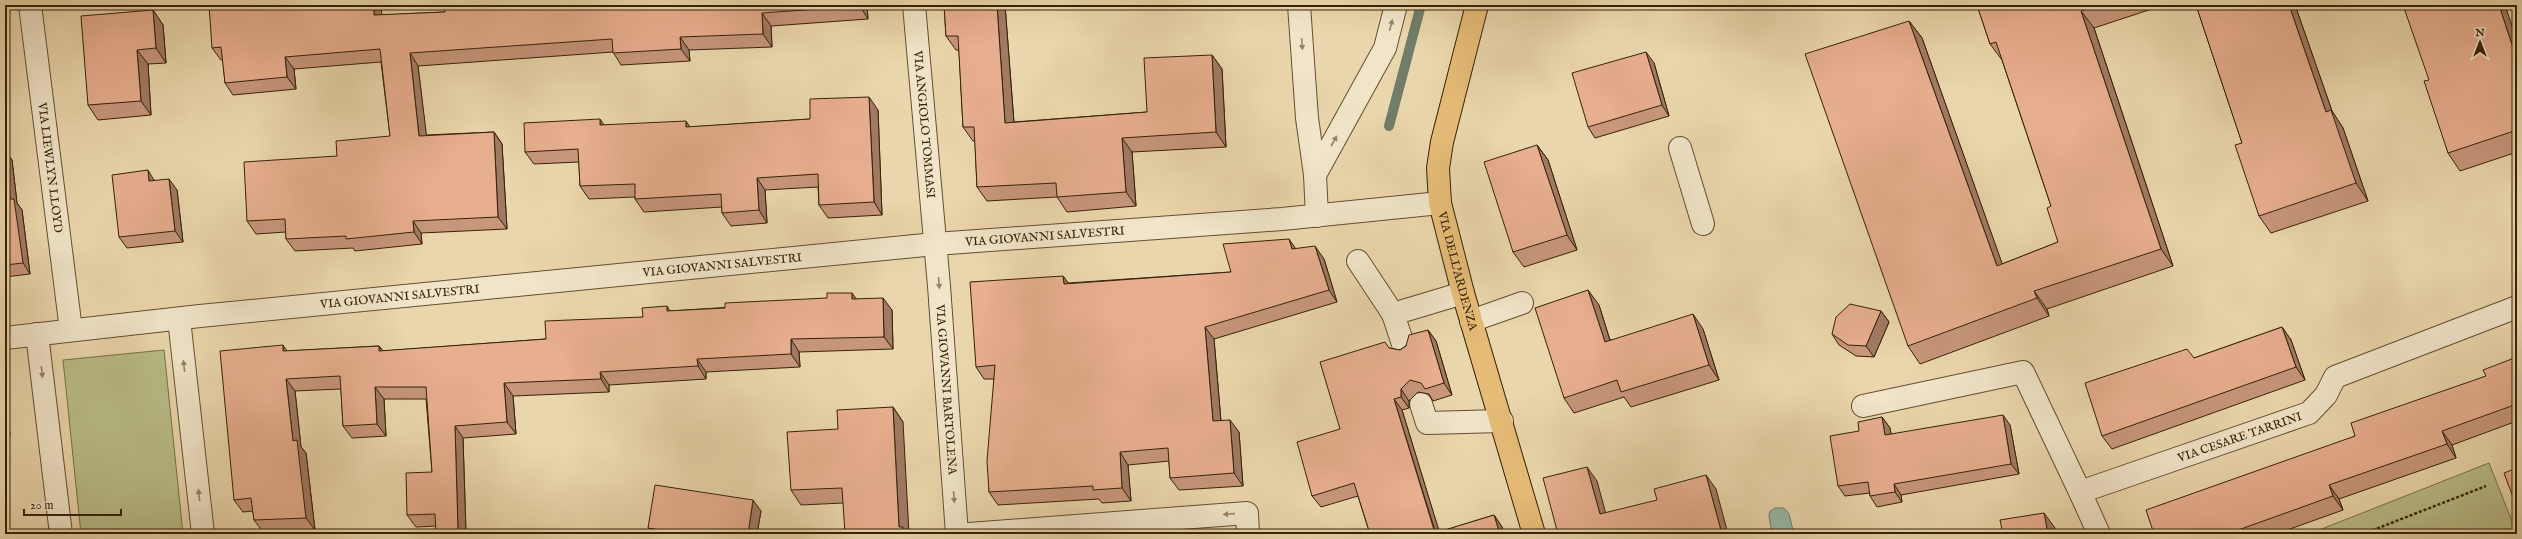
<svg xmlns="http://www.w3.org/2000/svg" width="2522" height="539" viewBox="0 0 2522 539" font-family="'IM FELL English',serif">
<style>
.green{fill:#b9bd88;stroke:#777048}
.water{fill:#98b9a7;stroke:#707d67}
.lines{fill:none;stroke-linecap:round;stroke-linejoin:round}
.stream{stroke:#707d67;stroke-width:10}
.minor-casing{stroke:#624f31;stroke-width:24}
.major-casing{stroke:#352208;stroke-width:24}
.path{stroke:#352208;stroke-width:2.5;stroke-dasharray:3 2;stroke-linecap:butt}
.minor{stroke:#f1e4c9;stroke-width:22}
.major{stroke:#e5bb76;stroke-width:22}
.wall{fill:#c7967b;stroke:#352208}
.shaded-wall{fill:#a27a64;stroke:#352208}
.building{fill:#e7ae8f;stroke:#352208}
.oneway{fill:#938368}
.labels{text-anchor:middle;dominant-baseline:central;stroke-width:3;stroke-linejoin:round;paint-order:stroke}
.street-label{font-size:12px;fill:#352208;stroke:#f1e4c9}
</style>
<rect width="100%" height="100%" fill="#ead6ac"/>
<filter id="stains"><feTurbulence type="fractalNoise" baseFrequency=".005" numOctaves="4"/><feColorMatrix values="0 0 0 0 .2 0 0 0 0 .09 0 0 0 0 .02 0 0 0 .5 -.17"/></filter>
<radialGradient id="worn" r=".72"><stop offset=".6" stop-color="#630" stop-opacity="0"/><stop offset="1" stop-color="#630" stop-opacity=".3"/></radialGradient>
<g class="green">
<polygon points="164,350 183,534 81,534 63,360"/>
<polygon points="2489,463 2517,534 2309,534"/>
</g>
<polygon class="water" points="1775,508 1784,508 1789,514 1794,534 1772,534 1769,516 1770,511"/>
<g class="lines">
<polyline class="stream" points="1389,126 1421,5"/>
<defs>
<g id="minor">
<path id="s1" d="M30,5L71,330"/>
<path id="s2" d="M914,5L939,286L957,534"/>
<polyline points="1299,5 1307,118 1315,175 1317,216"/>
<polyline points="1680,148 1703,224"/>
<polyline points="1315,175 1385,48 1396,5"/>
<polyline points="1358,261 1393,314"/>
<polyline points="179,319 203,534"/>
<polyline points="1471,321 1522,303"/>
<polyline points="37,334 61,534"/>
<path id="s3" d="M5,338L200,316L935,244L1282,219L1440,203"/>
<polyline points="1405,350 1393,314 1463,293"/>
<polyline points="1421,404 1427,423 1502,421"/>
<polyline points="1863,406 2023,372 2080,492"/>
<polyline points="969,534 1247,513 1248,534"/>
<path id="s4" d="M2099,534L2080,492L2309,413L2326,395L2335,377L2517,307"/>
</g>
<g id="major">
<path id="s5" d="M1477,5L1442,142L1438,168L1440,203L1463,293L1534,534"/>
</g>
</defs>
<use href="#minor" class="minor-casing"/>
<use href="#major" class="major-casing"/>
<polyline class="path" points="2363,534 2486,486"/>
<use href="#minor" class="minor"/>
<use href="#major" class="major"/>
</g>
<g class="wall">
<polygon points="586,5 587,8 867,5 868,19 771,26 772,47 689,50 690,61 621,65 613,52 418,66 426,135 494,132 502,144 507,229 421,233 422,244 355,251 353,248 295,251 286,239 286,232 256,234 247,221 337,156 390,136 381,62 294,69 296,89 233,95 225,83 223,60 221,60 212,48 382,15"/>
<polygon points="944,5 1005,5 1014,122 1147,112 1212,55 1222,69 1226,147 1132,152 1136,206 1067,212 1057,197 987,201 977,187 975,141 973,141 963,127 959,50 956,50 946,36"/>
<polygon points="1977,5 2164,5 2094,28 2173,266 2047,309 2049,316 1920,364 1908,346 1909,21 1922,38 2002,264 2058,242 2051,206 2002,60 1990,44"/>
<polygon points="2196,5 2295,5 2332,111 2343,128 2368,201 2271,233 2259,216 2242,143"/>
<polygon points="153,10 163,25 166,63 148,64 151,115 98,120 88,105"/>
<polygon points="2517,41 2517,152 2460,171 2448,153 2429,80"/>
<polygon points="1654,63 1669,116 1595,138 1588,127"/>
<polygon points="878,110 882,215 828,218 819,205 818,187 765,190 767,223 731,226 722,213 722,207 644,212 635,199 635,197 589,199 580,186 579,162 534,164 525,152 604,125 690,127 810,119"/>
<polygon points="1537,145 1548,160 1577,250 1524,267 1513,252"/>
<polygon points="5,151 12,160 17,203 22,210 30,274 5,277"/>
<polygon points="154,180 177,190 183,242 127,248 119,237"/>
<polygon points="1295,249 1324,259 1337,302 1214,339 1221,421 1239,432 1243,486 1179,490 1170,478 1169,461 1128,465 1131,501 1102,503 1099,499 998,505 989,492 994,379 984,379 976,367 1063,276 1068,283 1231,272"/>
<polygon points="857,299 892,310 893,349 799,352 800,367 706,372 706,379 609,385 609,392 513,396 516,434 463,438 466,534 439,534 436,531 436,526 416,527 407,515 432,472 426,399 384,399 386,436 352,438 343,426 341,389 295,391 301,447 306,453 315,530 263,532 254,520 253,511 243,512 234,500 287,351 379,346 383,351 546,339 670,311"/>
<polygon points="1599,305 1610,340 1703,329 1719,380 1631,407 1624,397 1574,413 1564,398"/>
<polygon points="1881,311 1889,322 1874,357 1856,356 1839,345 1832,334"/>
<polygon points="2282,327 2291,340 2305,380 2112,449 2102,436 2194,358"/>
<polygon points="1428,330 1436,341 1452,395 1433,401 1429,394 1418,392 1409,401 1409,408 1402,410 1439,532 1494,515 1502,527 1505,534 1370,534 1358,496 1321,507 1312,496 1389,348 1400,350"/>
<polygon points="2517,357 2517,421 2452,445 2456,458 2339,499 2343,510 2276,534 2154,534 2355,436 2486,376"/>
<polygon points="5,391 10,435 5,436"/>
<polygon points="893,407 903,422 843,503 801,505 791,490 838,429"/>
<polygon points="1882,417 1890,428 1891,434 2010,425 2019,474 1901,495 1902,502 1877,507 1870,496 1870,493 1845,496 1838,486 1859,431"/>
<polygon points="761,511 757,534 652,534 648,528"/>
</g>
<g class="shaded-wall">
<polygon points="374,5 381,5 383,27 374,15"/>
<polygon points="579,5 586,5 587,20 579,8"/>
<polygon points="859,5 867,5 868,19 860,6"/>
<polygon points="997,5 1005,5 1015,137 1005,123"/>
<polygon points="2289,5 2295,5 2332,111 2343,128 2368,201 2356,183 2326,112"/>
<polygon points="2499,5 2505,5 2517,41 2517,60"/>
<polygon points="153,10 163,25 166,63 156,48"/>
<polygon points="2081,11 2094,28 2173,266 2161,249"/>
<polygon points="762,13 771,26 772,47 763,34"/>
<polygon points="1909,21 1922,38 2009,283 1997,266"/>
<polygon points="680,37 689,50 690,61 681,49"/>
<polygon points="137,50 148,64 151,115 141,101"/>
<polygon points="1646,52 1654,63 1669,116 1662,105"/>
<polygon points="410,53 418,66 428,148 419,136"/>
<polygon points="1212,55 1222,69 1226,147 1216,132"/>
<polygon points="285,57 294,69 296,89 287,77"/>
<polygon points="869,97 878,110 882,215 874,202"/>
<polygon points="600,119 609,132 600,125"/>
<polygon points="686,121 694,133 686,127"/>
<polygon points="494,132 502,144 507,229 498,217"/>
<polygon points="1122,138 1132,152 1136,206 1126,192"/>
<polygon points="1537,145 1548,160 1577,250 1567,235"/>
<polygon points="5,151 12,160 17,203 22,210 30,274 23,263 10,199 5,159"/>
<polygon points="148,170 155,182 149,181"/>
<polygon points="757,178 765,190 767,223 759,210"/>
<polygon points="169,179 177,190 183,242 175,231"/>
<polygon points="413,221 421,233 422,244 414,232"/>
<polygon points="1289,239 1298,252 1292,249"/>
<polygon points="1315,246 1324,259 1337,302 1329,290"/>
<polygon points="1063,276 1072,288 1064,284"/>
<polygon points="1588,290 1599,305 1615,357 1605,342"/>
<polygon points="2034,291 2047,309 2049,316 2037,298"/>
<polygon points="852,293 861,305 852,299"/>
<polygon points="883,298 892,310 893,349 884,337"/>
<polygon points="667,306 675,319 667,311"/>
<polygon points="1881,311 1889,322 1874,357 1866,346"/>
<polygon points="1693,314 1703,329 1719,380 1709,365"/>
<polygon points="1205,327 1214,339 1222,434 1213,421"/>
<polygon points="2282,327 2291,340 2305,380 2296,367"/>
<polygon points="1428,330 1436,341 1452,395 1444,383"/>
<polygon points="791,339 799,352 800,367 791,354"/>
<polygon points="283,345 291,357 283,351"/>
<polygon points="379,346 388,358 379,351"/>
<polygon points="697,359 706,372 706,379 698,366"/>
<polygon points="600,372 609,385 609,392 601,379"/>
<polygon points="286,379 295,391 301,447 306,453 315,530 306,518 293,441"/>
<polygon points="504,383 513,396 516,434 507,422"/>
<polygon points="375,387 384,399 386,436 377,424"/>
<polygon points="1401,389 1409,401 1409,408 1401,397"/>
<polygon points="5,391 10,435 5,429"/>
<polygon points="1394,399 1402,410 1440,534 1436,534"/>
<polygon points="893,407 903,422 909,534 903,534 899,527"/>
<polygon points="2003,415 2010,425 2019,474 2011,464"/>
<polygon points="1882,417 1890,428 1893,446 1885,435"/>
<polygon points="1230,420 1239,432 1243,486 1234,473"/>
<polygon points="455,426 463,438 466,534 461,534 458,530"/>
<polygon points="2442,431 2452,445 2456,458 2447,444"/>
<polygon points="1120,452 1128,465 1131,501 1122,488"/>
<polygon points="1587,467 1597,481 1610,529 1600,514"/>
<polygon points="1706,475 1716,489 1728,534 1722,534"/>
<polygon points="1894,484 1901,495 1902,502 1895,492"/>
<polygon points="2329,485 2339,499 2343,510 2333,496"/>
<polygon points="753,500 761,511 757,534 748,534"/>
<polygon points="2044,513 2055,528 2056,534 2048,534"/>
<polygon points="1494,515 1502,527 1505,534 1500,534"/>
</g>
<g class="building">
<polygon points="209,5 374,5 374,15 445,12 444,5 579,5 579,8 621,5 859,5 860,6 762,13 763,34 680,37 681,49 613,53 612,39 410,53 419,136 494,132 498,217 413,221 414,232 346,239 346,236 286,239 285,219 247,221 244,162 337,156 336,141 390,136 380,49 285,57 287,77 225,83 221,47 212,48"/>
<polygon points="944,5 997,5 1005,123 1147,112 1144,58 1212,55 1216,132 1122,138 1126,192 1057,197 1056,183 977,187 974,127 963,127 958,36 946,36"/>
<polygon points="1977,5 2099,5 2081,11 2161,249 2034,291 2037,298 1908,346 1805,54 1909,21 1997,266 2058,242 2047,208 2051,206 1996,42 1990,44"/>
<polygon points="2196,5 2289,5 2326,112 2331,110 2356,183 2259,216 2235,145 2242,143"/>
<polygon points="2403,5 2499,5 2517,60 2517,130 2448,153 2424,81 2429,80"/>
<polygon points="153,10 156,48 137,50 141,101 88,105 81,16"/>
<polygon points="1646,52 1662,105 1588,127 1572,73"/>
<polygon points="869,97 874,202 819,205 818,174 757,178 759,210 722,213 721,194 635,199 635,184 580,186 578,149 525,152 524,123 600,119 600,125 686,121 686,127 810,119 810,99"/>
<polygon points="1537,145 1567,235 1513,252 1484,162"/>
<polygon points="5,159 10,199 14,199 23,263 5,265"/>
<polygon points="148,170 149,181 169,179 175,231 119,237 112,175"/>
<polygon points="1289,239 1292,249 1315,246 1329,290 1205,327 1213,421 1230,420 1234,473 1170,478 1168,448 1120,452 1122,488 1093,490 1093,486 989,492 987,461 995,365 976,367 970,282 1063,276 1064,284 1231,272 1223,244"/>
<polygon points="1588,290 1605,342 1693,314 1709,365 1621,392 1617,380 1564,398 1535,308"/>
<polygon points="827,293 852,293 852,299 883,298 884,337 791,339 791,354 697,359 698,366 600,372 601,379 504,383 507,422 455,426 458,530 436,531 435,514 407,515 406,473 432,472 426,387 375,387 377,424 343,426 340,376 286,379 293,441 297,440 306,518 254,520 251,498 234,500 220,351 283,345 283,351 379,346 379,351 546,339 545,321 643,317 642,308 667,306 667,311 725,308 725,303 827,298"/>
<polygon points="1850,304 1881,311 1866,346 1848,345 1832,334 1836,317"/>
<polygon points="2282,327 2296,367 2102,436 2085,383 2187,349 2194,358"/>
<polygon points="1428,330 1444,383 1425,389 1421,383 1410,380 1401,389 1401,397 1394,399 1435,533 1494,515 1500,534 1370,534 1354,483 1312,496 1297,442 1340,429 1320,362 1385,342 1389,348 1400,350 1406,346 1409,335"/>
<polygon points="2517,357 2517,404 2442,431 2447,444 2329,485 2333,496 2227,534 2154,534 2146,510 2355,436 2351,423 2486,376 2483,370"/>
<polygon points="893,407 899,527 903,527 903,534 845,534 842,488 791,490 787,432 838,429 837,410"/>
<polygon points="2003,415 2011,464 1894,484 1895,492 1870,496 1868,482 1838,486 1830,436 1859,431 1858,422 1882,417 1885,435"/>
<polygon points="1587,467 1600,514 1657,500 1654,489 1706,475 1722,534 1558,534 1543,478"/>
<polygon points="2517,468 2517,508 2504,473"/>
<polygon points="655,485 753,500 748,534 684,534 648,528"/>
<polygon points="2044,513 2048,534 2003,534 2000,520"/>
<polygon points="255,531 274,534 255,534"/>
</g>
<defs><path id="oneway-solid" d="M-6-.8H1V-3.2L6.5 0L1 3.2V.8H-6Z"/></defs>
<g class="oneway">
<use href="#oneway-solid" transform="translate(1391 25) rotate(-76)"/>
<use href="#oneway-solid" transform="translate(1302 44) rotate(86)"/>
<use href="#oneway-solid" transform="translate(1334 141) rotate(-61)"/>
<use href="#oneway-solid" transform="translate(939 283) rotate(85)"/>
<use href="#oneway-solid" transform="translate(184 366) rotate(-96)"/>
<use href="#oneway-solid" transform="translate(42 372) rotate(83)"/>
<use href="#oneway-solid" transform="translate(199 495) rotate(-96)"/>
<use href="#oneway-solid" transform="translate(954 497) rotate(86)"/>
<use href="#oneway-solid" transform="translate(1229 514) rotate(176)"/>
</g>
<g class="labels">
<g class="street-label">
<text stroke="none"><textPath href="#s2" startOffset="120">VIA ANGIOLO TOMMASI</textPath></text>
<text stroke="none"><textPath href="#s1" startOffset="164">VIA LIEWLYN LLOYD</textPath></text>
<text stroke="none"><textPath href="#s3" startOffset="1045">VIA GIOVANNI SALVESTRI</textPath></text>
<text stroke="none"><textPath href="#s3" startOffset="721">VIA GIOVANNI SALVESTRI</textPath></text>
<text stroke="none"><textPath href="#s5" startOffset="273">VIA DELL'ARDENZA</textPath></text>
<text stroke="none"><textPath href="#s3" startOffset="397">VIA GIOVANNI SALVESTRI</textPath></text>
<text stroke="none"><textPath href="#s2" startOffset="386">VIA GIOVANNI BARTOLENA</textPath></text>
<text stroke="none"><textPath href="#s4" startOffset="215">VIA CESARE TARRINI</textPath></text>
</g>
</g>
<rect width="2522" height="539" fill="none" stroke="#ead6ac" stroke-width="20"/>
<rect x="6" y="6" width="2510" height="527" fill="none" stroke="#352208" stroke-width="2"/>
<rect x="10" y="10" width="2502" height="519" fill="none" stroke="#352208"/>
<g transform="translate(2480 42)" stroke="#f1e4c9" stroke-width="3" paint-order="stroke">
<path d="M0-3L7 15L0 10L-7 15Z" fill="#352208"/>
<text y="-6" font-size="11" font-weight="bold" text-anchor="middle" fill="#352208">N</text>
</g>
<path d="M24 509v6h97v-6" fill="none" stroke="#352208" stroke-width="2"/>
<text x="30" y="509" font-size="12" fill="#352208" stroke="#f1e4c9" stroke-width="3" paint-order="stroke">20 m</text>
<rect width="100%" height="100%" filter="url(#stains)"/>
<rect width="100%" height="100%" fill="url(#worn)"/>
</svg>
